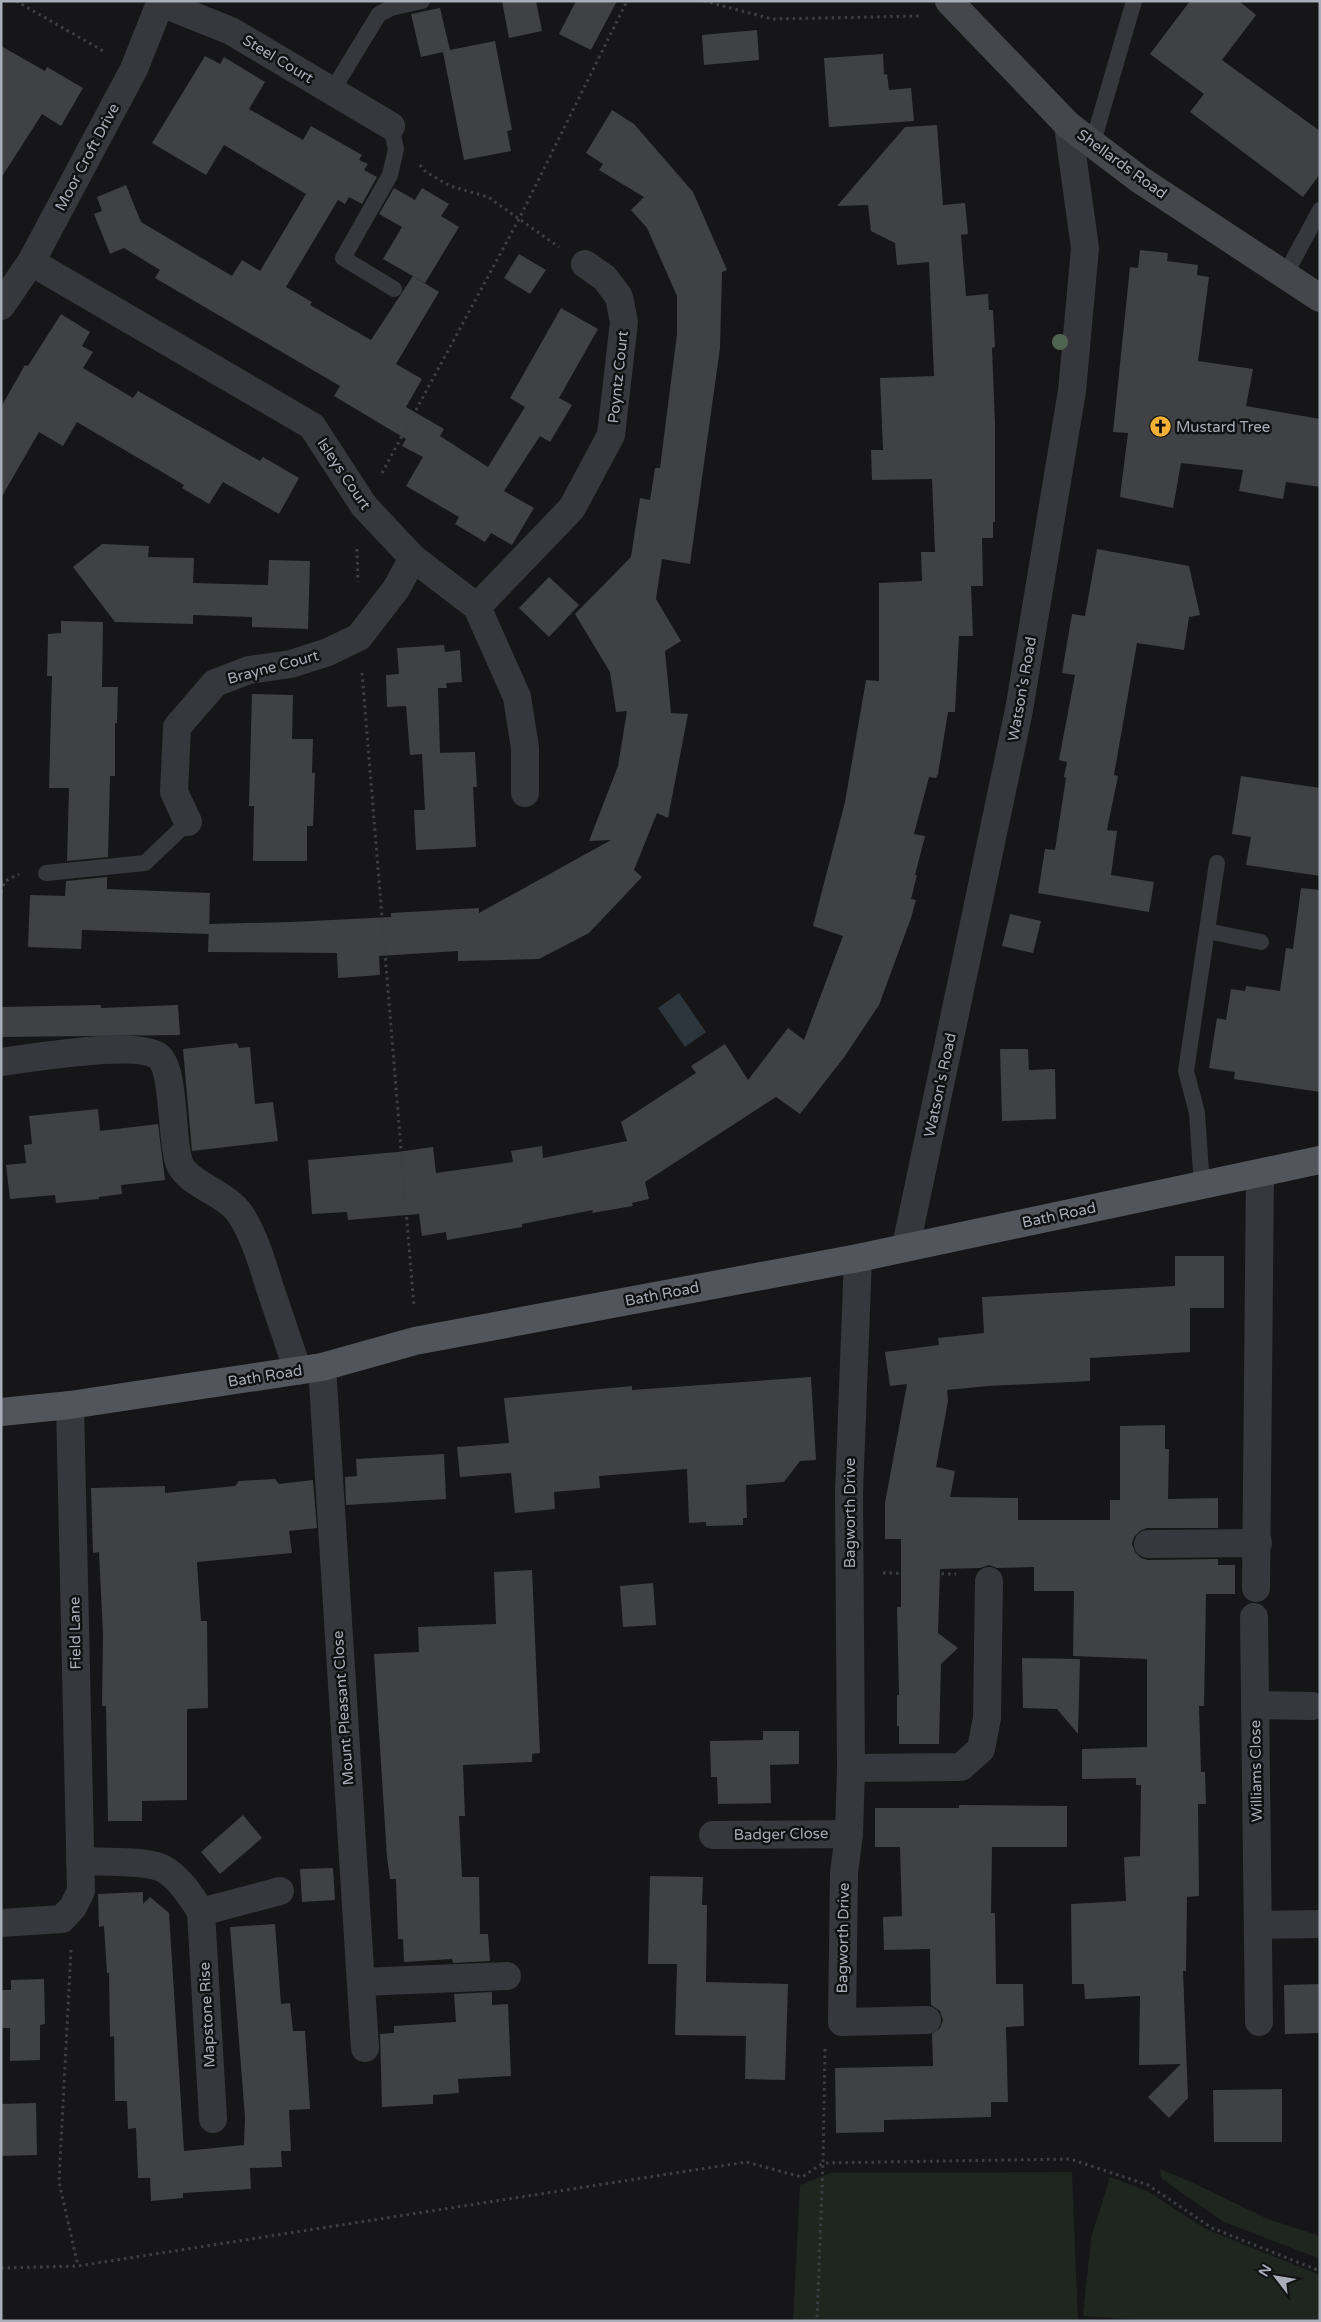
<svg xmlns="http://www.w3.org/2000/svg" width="1321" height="2322" viewBox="0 0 1321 2322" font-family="'Varela Round',sans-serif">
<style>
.green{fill:#1e261f}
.water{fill:#2c353c}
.building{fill:#404145}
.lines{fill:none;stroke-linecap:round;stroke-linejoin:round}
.path{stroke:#3d3f44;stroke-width:3;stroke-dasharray:2.5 4;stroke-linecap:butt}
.lane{stroke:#37383d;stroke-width:16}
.street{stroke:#37383d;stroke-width:28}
.secondary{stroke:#45474d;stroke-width:28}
.primary{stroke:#53555c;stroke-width:28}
.tree{fill:#506452}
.labels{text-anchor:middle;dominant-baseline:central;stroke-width:5;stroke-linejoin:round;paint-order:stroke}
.street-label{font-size:15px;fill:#a8adb8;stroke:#111113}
.poi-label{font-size:15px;fill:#a8adb8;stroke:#111113;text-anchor:start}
</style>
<rect width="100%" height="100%" fill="#161618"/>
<g class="green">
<polygon points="1160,2169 1189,2181 1268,2219 1320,2236 1320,2259 1222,2221 1161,2178"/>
<polygon points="1072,2172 1078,2321 793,2321 800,2185 830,2173"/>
<polygon points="1110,2177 1147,2191 1206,2229 1320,2275 1320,2321 1151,2321 1083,2316 1091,2238"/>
</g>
<polygon class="water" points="679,993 706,1032 685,1047 658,1008"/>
<g class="building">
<polygon points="502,1 536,1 542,31 509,38"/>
<polygon points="576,1 617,1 591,50 559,34"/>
<polygon points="1190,1 1239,1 1256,15 1222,60 1320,131 1320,174 1303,197 1190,112 1204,94 1150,54"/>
<polygon points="440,8 450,50 445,51 495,41 512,130 507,131 511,151 464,160 443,52 421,57 411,14"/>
<polygon points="757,30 759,60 704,65 702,35"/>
<polygon points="1,46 45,71 47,67 83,88 61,126 42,114 1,178"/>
<polygon points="883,54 884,75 887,74 889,90 911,88 914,121 829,127 824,58"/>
<polygon points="205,56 220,64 224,57 265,82 249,109 303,140 311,126 362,155 359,160 368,164 364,170 377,177 362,204 349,197 345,204 338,200 286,287 312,302 310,305 371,340 413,276 439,292 396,364 422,379 406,407 444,429 440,436 488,467 525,407 510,398 561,308 598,329 559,398 572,405 550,442 540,436 504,491 534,508 512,545 491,533 485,542 455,524 459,517 406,486 423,457 402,446 406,439 334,396 340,386 155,278 160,270 124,248 110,254 94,214 102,211 97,197 126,185 141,222 232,276 242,260 260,271 306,194 224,145 206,175 152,143"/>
<polygon points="612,110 634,124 693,192 727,270 722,272 720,348 690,564 662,559 656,599 681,641 665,651 671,713 688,714 668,818 657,813 634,870 642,877 589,933 539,959 458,961 458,951 379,956 380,975 338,978 337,953 208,952 209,924 292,922 391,917 391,913 479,908 479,913 611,840 589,841 618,766 627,711 616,712 610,672 575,614 631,557 640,498 650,500 655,468 660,468 677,334 677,296 647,228 631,210 644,197 599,170 603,164 586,153"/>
<polygon points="937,125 943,205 965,203 968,234 961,235 966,296 988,294 989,310 993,310 995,347 992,348 995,424 995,522 993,522 993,538 982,538 983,586 971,586 973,636 959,636 955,712 948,712 938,774 936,778 929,777 914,834 925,836 915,875 917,875 911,899 916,900 911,918 879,1005 845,1056 800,1114 776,1097 645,1182 649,1199 632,1203 633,1206 592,1213 593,1210 522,1224 522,1227 447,1240 446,1232 422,1236 419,1214 348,1220 347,1212 312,1214 308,1160 397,1152 433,1147 436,1173 513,1162 511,1151 542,1146 543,1158 627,1141 621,1122 696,1073 691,1066 725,1044 748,1080 788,1028 804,1040 843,936 813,926 845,802 866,680 879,681 879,583 922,581 921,552 935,552 932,479 872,480 871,450 883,450 880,378 934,376 929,262 897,265 895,243 871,231 868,205 837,206 905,127"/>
<polygon points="394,188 415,200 422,188 449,204 441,216 459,227 425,283 383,259 402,227 379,214"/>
<polygon points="1140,250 1168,253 1167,261 1198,265 1197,275 1209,277 1198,361 1253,369 1246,406 1320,419 1320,487 1286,482 1283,499 1239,491 1243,470 1181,463 1173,508 1120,497 1128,433 1113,432 1130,267 1138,268"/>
<polygon points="519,254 546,270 530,294 504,278"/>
<polygon points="61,314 90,332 82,346 93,352 83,368 133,398 138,391 260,461 263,457 299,478 279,514 223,482 209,504 182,488 184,485 77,422 63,446 39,432 1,498 1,407 25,365 28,366"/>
<polygon points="102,544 149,546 148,557 194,558 193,583 268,585 269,560 310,561 308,629 252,627 252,617 193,615 193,624 115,622 73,567"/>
<polygon points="1097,549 1189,566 1200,615 1189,617 1184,650 1137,643 1114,775 1118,776 1107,830 1117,831 1111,875 1154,882 1149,912 1038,893 1045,849 1055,850 1066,778 1064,777 1067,762 1059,760 1075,675 1062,673 1072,614 1085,616"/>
<polygon points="549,577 579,605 549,637 519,608"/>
<polygon points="61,621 103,622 102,687 118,687 117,723 115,723 115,776 110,776 108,857 67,861 69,788 49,788 52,676 47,676 48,634 61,633"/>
<polygon points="444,645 445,652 460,650 462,682 446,683 447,688 438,688 440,753 432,753 475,752 477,787 473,787 476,847 416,850 414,810 425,810 422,754 410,755 406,706 387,707 386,675 399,674 397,648"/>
<polygon points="252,694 293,695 292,739 313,739 312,773 315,773 313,826 307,826 307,861 253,861 254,806 249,806"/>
<polygon points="1241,776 1320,788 1320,876 1246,865 1251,837 1232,834"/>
<polygon points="107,877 107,889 210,893 209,934 82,930 81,949 28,947 30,895 65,896 66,881"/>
<polygon points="1301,888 1320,890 1320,1092 1234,1079 1235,1072 1209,1068 1217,1018 1226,1020 1231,989 1245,991 1246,986 1280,991 1286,948 1293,949"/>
<polygon points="1010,914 1041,921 1033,953 1002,946"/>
<polygon points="101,1005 101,1008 178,1005 180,1035 1,1037 1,1007"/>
<polygon points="237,1043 239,1048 250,1047 255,1104 273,1102 278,1141 192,1151 183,1049"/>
<polygon points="1000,1049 1028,1049 1029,1070 1055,1069 1056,1119 1002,1121"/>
<polygon points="98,1109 100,1131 158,1124 165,1180 121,1185 122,1194 99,1197 99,1199 56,1203 55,1195 10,1199 6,1165 26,1163 24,1145 32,1144 29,1116"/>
<polygon points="1175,1256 1224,1256 1224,1308 1190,1308 1190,1352 1090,1358 1090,1381 988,1386 947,1390 948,1401 936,1467 955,1471 950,1497 1018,1498 1018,1520 1110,1520 1110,1500 1120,1500 1120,1426 1165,1425 1165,1449 1169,1449 1168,1499 1218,1498 1218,1528 1147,1528 1140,1531 1134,1537 1132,1544 1135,1552 1141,1558 1148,1560 1218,1559 1218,1565 1235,1565 1235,1594 1206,1594 1204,1706 1199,1706 1201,1772 1205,1772 1206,1804 1198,1804 1199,1896 1187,1897 1186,1971 1183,1971 1188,2098 1169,2118 1148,2097 1181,2064 1139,2065 1140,1996 1085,1999 1084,1984 1072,1984 1071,1904 1126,1901 1124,1857 1140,1856 1141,1785 1136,1785 1136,1778 1082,1779 1082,1749 1147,1747 1147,1659 1073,1656 1074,1591 1034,1591 1034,1567 997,1568 989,1565 980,1568 940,1569 938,1633 958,1648 941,1664 939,1744 899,1744 899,1726 897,1726 897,1695 899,1695 897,1607 901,1607 901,1539 885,1539 885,1503 907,1384 890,1386 885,1352 939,1345 938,1338 984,1333 982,1297 1175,1286"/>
<polygon points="811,1377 816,1460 800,1461 784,1482 746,1485 747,1518 743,1518 743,1525 706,1526 706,1522 689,1523 687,1469 599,1476 600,1488 554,1492 555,1509 515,1513 511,1473 460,1477 457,1447 509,1443 504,1398 632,1386 632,1390"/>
<polygon points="444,1454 446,1499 346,1505 345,1477 357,1476 356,1459"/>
<polygon points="275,1479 279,1484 313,1480 317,1528 289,1531 292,1553 197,1562 201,1621 207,1621 208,1708 187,1709 187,1800 142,1801 142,1821 108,1821 106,1706 102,1706 103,1635 99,1552 93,1553 91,1488 165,1486 165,1493 235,1486 239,1481"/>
<polygon points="532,1570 540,1753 532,1754 532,1762 463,1765 465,1816 459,1816 462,1877 479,1877 480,1934 488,1934 490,1961 453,1963 452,1959 404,1962 403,1939 398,1939 396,1879 390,1879 387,1857 374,1654 419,1652 418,1627 496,1624 494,1572"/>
<polygon points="653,1583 656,1625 623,1627 620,1586"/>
<polygon points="1022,1658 1080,1659 1078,1734 1057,1709 1023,1708"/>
<polygon points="763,1731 799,1731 799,1764 770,1765 771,1803 718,1804 717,1777 711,1777 710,1741 763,1740"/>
<polygon points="959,1805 1067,1806 1067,1847 992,1847 991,1913 995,1913 996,1984 1023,1984 1024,2026 1006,2027 1008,2102 991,2102 991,2117 884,2120 884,2132 836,2133 835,2068 933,2066 932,2034 940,2028 943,2020 940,2011 931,2005 930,1949 884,1950 883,1917 902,1916 900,1847 875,1847 875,1808 959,1808"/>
<polygon points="243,1815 262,1838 220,1874 201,1852"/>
<polygon points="333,1868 335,1900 302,1902 300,1869"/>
<polygon points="650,1876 703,1877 702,1905 707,1905 706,1982 788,1984 785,2080 745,2079 746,2036 675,2035 677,1964 648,1964"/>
<polygon points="143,1892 143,1904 150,1897 169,1913 184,2151 244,2145 245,2117 230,1927 275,1924 281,2004 290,2003 293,2031 305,2031 310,2109 289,2110 291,2151 281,2151 282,2167 250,2168 251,2189 183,2193 183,2198 151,2201 150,2178 138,2178 136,2128 128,2129 127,2101 115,2101 114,2036 110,2037 109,1973 107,1973 104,1926 99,1927 98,1894"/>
<polygon points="44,1979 45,2024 40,2025 40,2060 10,2061 10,2028 1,2028 1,1990 11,1990 11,1980"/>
<polygon points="1320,1984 1320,2033 1285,2034 1284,1985"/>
<polygon points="492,1992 492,2005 508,2004 511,2076 458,2079 459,2093 433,2095 433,2104 382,2107 380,2034 394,2033 394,2026 456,2022 454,1994"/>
<polygon points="1282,2089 1282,2142 1214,2142 1213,2090"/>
<polygon points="36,2103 37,2155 1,2156 1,2104"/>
</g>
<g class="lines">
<g class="path">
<polyline points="16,1 105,52"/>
<polyline points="704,1 772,19 921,16"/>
<polyline points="420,165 426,172 450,186 488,197 559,247"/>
<polyline points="382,473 519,219 627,1"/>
<polyline points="357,549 358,582"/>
<polyline points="362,673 414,1307"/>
<polyline points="1,892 5,881 19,874"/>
<polyline points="883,1573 956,1574"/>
<polyline points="71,1950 59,2182 78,2266"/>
<polyline points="825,2049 823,2163 1070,2159 1148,2185 1212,2228 1320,2271"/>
<polyline points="1,2268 78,2266 746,2162 802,2177 823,2163 817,2321"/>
</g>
<g class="lane">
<polyline points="332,91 379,14 391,8 422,1"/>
<polyline points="391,126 396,149 390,175 343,258 394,289"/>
<polyline points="1093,142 1134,1"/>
<polyline points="1285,275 1320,210"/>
<polyline points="46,873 145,863 188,822"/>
<polyline points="1207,931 1261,942"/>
<polyline points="1202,1186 1197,1113 1186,1071 1217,863"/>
</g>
<g class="street">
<polyline points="161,3 231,31 391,126"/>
<polyline points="31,262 312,426 364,506 413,558 477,607 517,697 525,748 525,793"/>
<polyline points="1,306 31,262 134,69 161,1"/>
<polyline points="477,607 572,508 611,435 624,322 619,297 605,278 585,264"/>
<polyline points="188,822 174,792 177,727 215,683 249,670 291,664 328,652 359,637 396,589 413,558"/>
<path d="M1,1062C33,1058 134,1040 158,1056C175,1068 171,1140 179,1162C186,1184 226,1192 241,1215C254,1236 262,1262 269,1285C279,1314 288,1342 298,1371"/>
<polyline points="906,1246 1019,710 1072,391 1085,248 1068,125"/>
<polyline points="858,1258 849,1493 851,1768 849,1834 844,1873 842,2022 927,2020"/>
<polyline points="322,1367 365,2048"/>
<polyline points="1148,1544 1258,1543"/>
<polyline points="1256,1588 1260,1173"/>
<polyline points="1254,1617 1259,2022"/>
<polyline points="1255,1705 1312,1706"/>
<polyline points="851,1768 961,1767 981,1749 987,1718 989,1581"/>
<polyline points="713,1835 849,1834"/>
<path d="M80,1861C101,1862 144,1860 162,1868C179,1877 191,1896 201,1912L213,2119"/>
<polyline points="201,1912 280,1891"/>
<polyline points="1,1923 62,1919 73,1907 81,1891 70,1405"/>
<polyline points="1258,1925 1320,1924"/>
<polyline points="361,1982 507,1976"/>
</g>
<polyline class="secondary" points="949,1 1068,125 1139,179 1320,298"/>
<polyline class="primary" points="1,1412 70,1405 322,1367 415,1341 858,1258 1320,1160"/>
</g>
<circle class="tree" cx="1060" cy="342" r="8"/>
<defs>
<symbol id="church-disc" viewBox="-11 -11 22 22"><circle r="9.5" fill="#f2b134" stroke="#111113"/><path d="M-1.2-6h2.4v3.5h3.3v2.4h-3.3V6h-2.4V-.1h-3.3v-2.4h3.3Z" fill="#111"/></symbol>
</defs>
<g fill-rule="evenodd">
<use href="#church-disc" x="1148" y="414" width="25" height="25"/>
</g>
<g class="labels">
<g class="street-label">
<text transform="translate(278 59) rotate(31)">Steel Court</text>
<text transform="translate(87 157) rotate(-62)">Moor Croft Drive</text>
<text transform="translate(1122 164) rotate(36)">Shellards Road</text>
<text transform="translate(618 377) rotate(-84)">Poyntz Court</text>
<text transform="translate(344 474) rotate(56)">Isleys Court</text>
<text transform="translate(273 667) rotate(-15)">Brayne Court</text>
<text transform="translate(1022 689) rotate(-80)">Watson's Road</text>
<text transform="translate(940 1085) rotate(-78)">Watson's Road</text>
<text transform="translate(1059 1215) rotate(-12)">Bath Road</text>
<text transform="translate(662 1294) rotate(-11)">Bath Road</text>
<text transform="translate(265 1376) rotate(-9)">Bath Road</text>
<text transform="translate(850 1513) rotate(-90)">Bagworth Drive</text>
<text transform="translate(75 1633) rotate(-91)">Field Lane</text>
<text transform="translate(343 1708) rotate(-94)">Mount Pleasant Close</text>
<text transform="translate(1256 1771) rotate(-91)">Williams Close</text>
<text transform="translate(781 1834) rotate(-1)">Badger Close</text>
<text transform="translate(843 1938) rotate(-89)">Bagworth Drive</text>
<text transform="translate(207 2015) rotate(-93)">Mapstone Rise</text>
</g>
<g class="poi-label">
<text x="1176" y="427">Mustard Tree</text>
</g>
</g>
<rect width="1321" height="2322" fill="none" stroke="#a8adb8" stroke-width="5"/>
<g transform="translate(1276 2277) rotate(301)" stroke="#111113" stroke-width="4" paint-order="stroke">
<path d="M0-4L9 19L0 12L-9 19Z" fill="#a8adb8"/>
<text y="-8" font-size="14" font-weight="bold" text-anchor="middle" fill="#a8adb8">N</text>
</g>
</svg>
